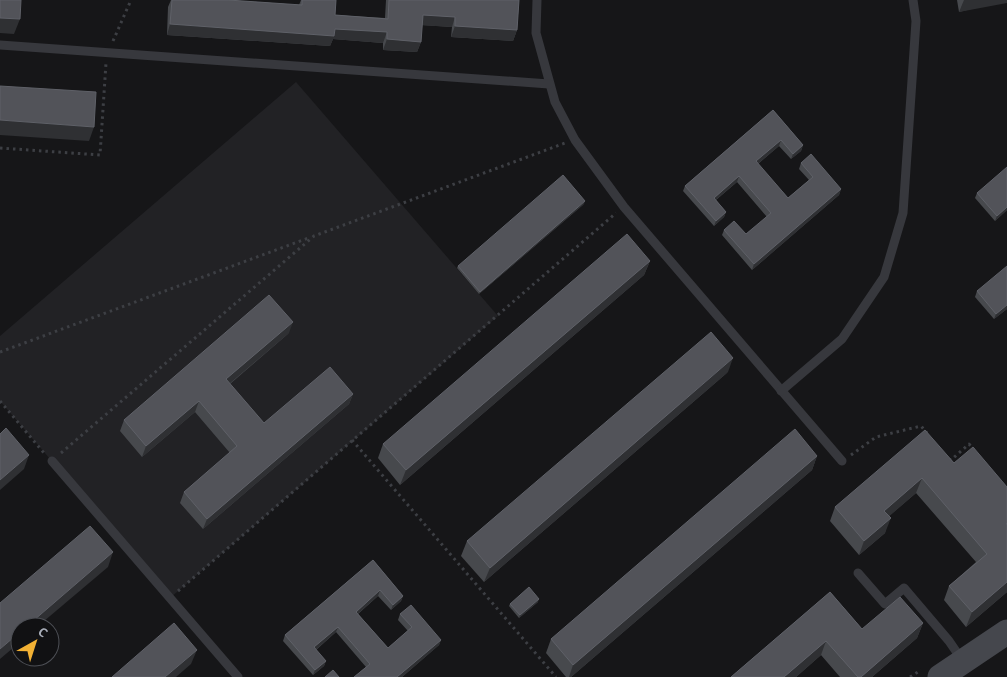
<svg xmlns="http://www.w3.org/2000/svg" width="1007" height="677" viewBox="0 0 1007 677" font-family="'Alegreya Sans',sans-serif">
<style>
.built{fill:#222225}
.lines{fill:none;stroke-linecap:round;stroke-linejoin:round}
.path{stroke:#3d3f44;stroke-width:3;stroke-dasharray:2.5 4;stroke-linecap:butt}
.lane{stroke:#37383d;stroke-width:9}
.secondary{stroke:#45474d;stroke-width:25}
.wall{fill:#47494d}
.shaded-wall{fill:#2f3033}
.building{fill:#525359;stroke:#5f6168}
</style>
<rect width="100%" height="100%" fill="#161618"/>
<polygon class="built" points="296,82 498,316 170,598 0,401 0,336"/>
<g class="lines">
<g class="path">
<polyline points="113,41 131,0"/>
<polyline points="0,148 100,155 106,63"/>
<polyline points="0,352 311,237"/>
<polyline points="0,401 44,453"/>
<polyline points="352,440 556,677"/>
<polyline points="61,453 314,236 565,143"/>
<polyline points="851,455 876,437 921,426 927,433"/>
<polyline points="949,459 951,460 969,444 974,450"/>
<polyline points="178,591 616,213"/>
<polyline points="910,677 921,670"/>
</g>
<g class="lane">
<polyline points="537,0 536,33 555,102 575,140 624,207 842,461"/>
<polyline points="0,45 549,84"/>
<polyline points="781,391 842,339 884,277 903,213 916,21 913,0"/>
<polyline points="52,461 238,677"/>
<polyline points="858,573 885,604 904,588 949,641 962,660"/>
</g>
<polyline class="secondary" points="940,677 1007,632"/>
</g>
<g class="wall">
<polygon points="171,0 228,0 299,5 301,0 336,0 335,15 385,18 386,0 519,0 517,30 513,41 451,37 452,27 422,25 421,42 417,52 383,50 383,43 333,39 330,46 167,35 168,7"/>
<polygon points="957,0 1007,0 959,12"/>
<polygon points="773,110 803,145 801,151 791,159 779,146 758,164 788,198 809,180 799,169 801,163 841,189 839,195 752,270 722,235 724,230 746,234 767,217 737,182 716,200 726,212 724,217 714,226 683,191 685,186"/>
<polygon points="977,193 1007,210 995,221 975,198"/>
<polygon points="584,204 479,294 457,268 458,266"/>
<polygon points="650,261 644,275 400,485 378,458 383,444"/>
<polygon points="977,291 1007,309 994,319 975,297"/>
<polygon points="289,333 230,384 264,423 353,394 349,404 203,529 180,503 184,492 230,453 195,412 142,457 120,431 124,420"/>
<polygon points="728,372 484,582 461,556 467,541"/>
<polygon points="817,456 812,470 571,677 566,677 546,653 551,639"/>
<polygon points="954,463 1007,592 966,627 944,600 949,586 976,562 916,493 889,516 885,533 859,555 830,521 835,507"/>
<polygon points="373,560 403,596 401,601 391,610 378,596 358,614 388,648 408,631 398,620 400,614 441,640 439,645 402,677 354,677 366,667 336,632 316,650 326,661 324,666 313,675 283,641 285,635"/>
<polygon points="830,592 862,629 923,623 917,638 872,677 840,677 821,655 796,677 731,677"/>
<polygon points="538,602 519,618 509,606 510,604"/>
</g>
<g class="shaded-wall">
<polygon points="964,0 1007,0 1007,3 959,12"/>
<polygon points="423,15 455,17 452,27 419,25"/>
<polygon points="0,18 20,19 14,34 0,33"/>
<polygon points="170,24 335,29 387,32 383,43 333,39 330,46 167,35"/>
<polygon points="455,26 517,30 513,41 451,37"/>
<polygon points="387,39 421,42 417,52 383,50"/>
<polygon points="0,120 94,127 89,141 0,135"/>
<polygon points="781,140 779,146 754,167 756,161"/>
<polygon points="803,145 801,151 791,159 793,154"/>
<polygon points="739,176 737,182 712,203 714,198"/>
<polygon points="841,189 839,195 752,270 754,264"/>
<polygon points="585,201 584,204 479,294 480,292"/>
<polygon points="1007,207 1007,210 995,221 997,216"/>
<polygon points="726,212 724,217 714,226 716,221"/>
<polygon points="650,261 644,275 400,485 406,470"/>
<polygon points="1007,305 1007,309 994,319 996,314"/>
<polygon points="293,322 289,333 222,390 226,379"/>
<polygon points="733,358 728,372 484,582 490,568"/>
<polygon points="353,394 349,404 203,529 207,519"/>
<polygon points="199,401 195,412 142,457 146,446"/>
<polygon points="29,455 24,469 0,490 0,480"/>
<polygon points="817,456 812,470 571,677 569,677 573,665"/>
<polygon points="922,478 916,493 879,525 884,511"/>
<polygon points="891,518 885,533 859,555 864,541"/>
<polygon points="113,552 108,567 37,627 26,627"/>
<polygon points="1007,582 1007,592 966,627 972,612"/>
<polygon points="380,590 378,596 354,617 356,612"/>
<polygon points="403,596 401,601 391,610 393,605"/>
<polygon points="539,599 538,602 519,618 520,615"/>
<polygon points="923,623 917,638 872,677 861,677"/>
<polygon points="338,627 336,632 312,653 314,647"/>
<polygon points="20,632 20,642 0,659 0,649"/>
<polygon points="441,640 439,645 402,677 397,677"/>
<polygon points="826,641 821,655 796,677 784,677"/>
<polygon points="197,650 191,664 176,677 165,677"/>
<polygon points="326,661 324,666 313,675 315,670"/>
</g>
<g class="building">
<polygon points="0,0 21,0 20,19 0,18"/>
<polygon points="172,0 228,0 302,5 302,0 336,0 335,15 388,19 389,0 519,0 517,30 455,26 455,17 423,15 421,42 387,39 387,32 335,29 334,36 170,24"/>
<polygon points="0,86 96,92 94,127 0,120"/>
<polygon points="773,110 803,145 793,154 781,140 756,161 788,198 813,177 801,163 811,154 841,189 754,264 724,230 734,221 746,234 771,213 739,176 714,198 726,212 716,221 685,186"/>
<polygon points="1007,167 1007,207 997,216 977,193"/>
<polygon points="563,175 585,201 480,292 458,266"/>
<polygon points="627,234 650,261 406,470 383,444"/>
<polygon points="1007,266 1007,305 996,314 977,291"/>
<polygon points="269,295 293,322 226,379 264,423 330,367 353,394 207,519 184,492 237,446 199,401 146,446 124,420"/>
<polygon points="711,332 733,358 490,568 467,541"/>
<polygon points="6,428 29,455 0,480 0,434"/>
<polygon points="795,429 817,456 573,665 551,639"/>
<polygon points="925,430 954,463 973,447 1007,487 1007,523 1006,524 1007,524 1007,582 972,612 949,586 987,554 922,478 884,511 891,518 864,541 835,507"/>
<polygon points="90,526 113,552 26,627 20,627 20,632 0,649 0,603"/>
<polygon points="373,560 403,596 393,605 380,590 356,612 388,648 412,627 400,614 411,605 441,640 397,677 354,677 370,664 338,627 314,647 326,661 315,670 285,635"/>
<polygon points="529,587 539,599 520,615 510,604"/>
<polygon points="830,592 862,629 900,597 923,623 861,677 858,677 826,641 784,677 731,677"/>
<polygon points="174,623 197,650 165,677 112,677"/>
<polygon points="333,670 339,677 325,677"/>
</g>
<g transform="translate(35 642) rotate(39)"><circle r="24" fill="#111113" stroke="#4d4f55"/>
<path d="M0-4L9 19L0 12L-9 19Z" fill="#f2b134"/>
<text y="-8" font-size="14" font-weight="bold" text-anchor="middle" fill="#a8adb8">С</text>
</g>
</svg>
